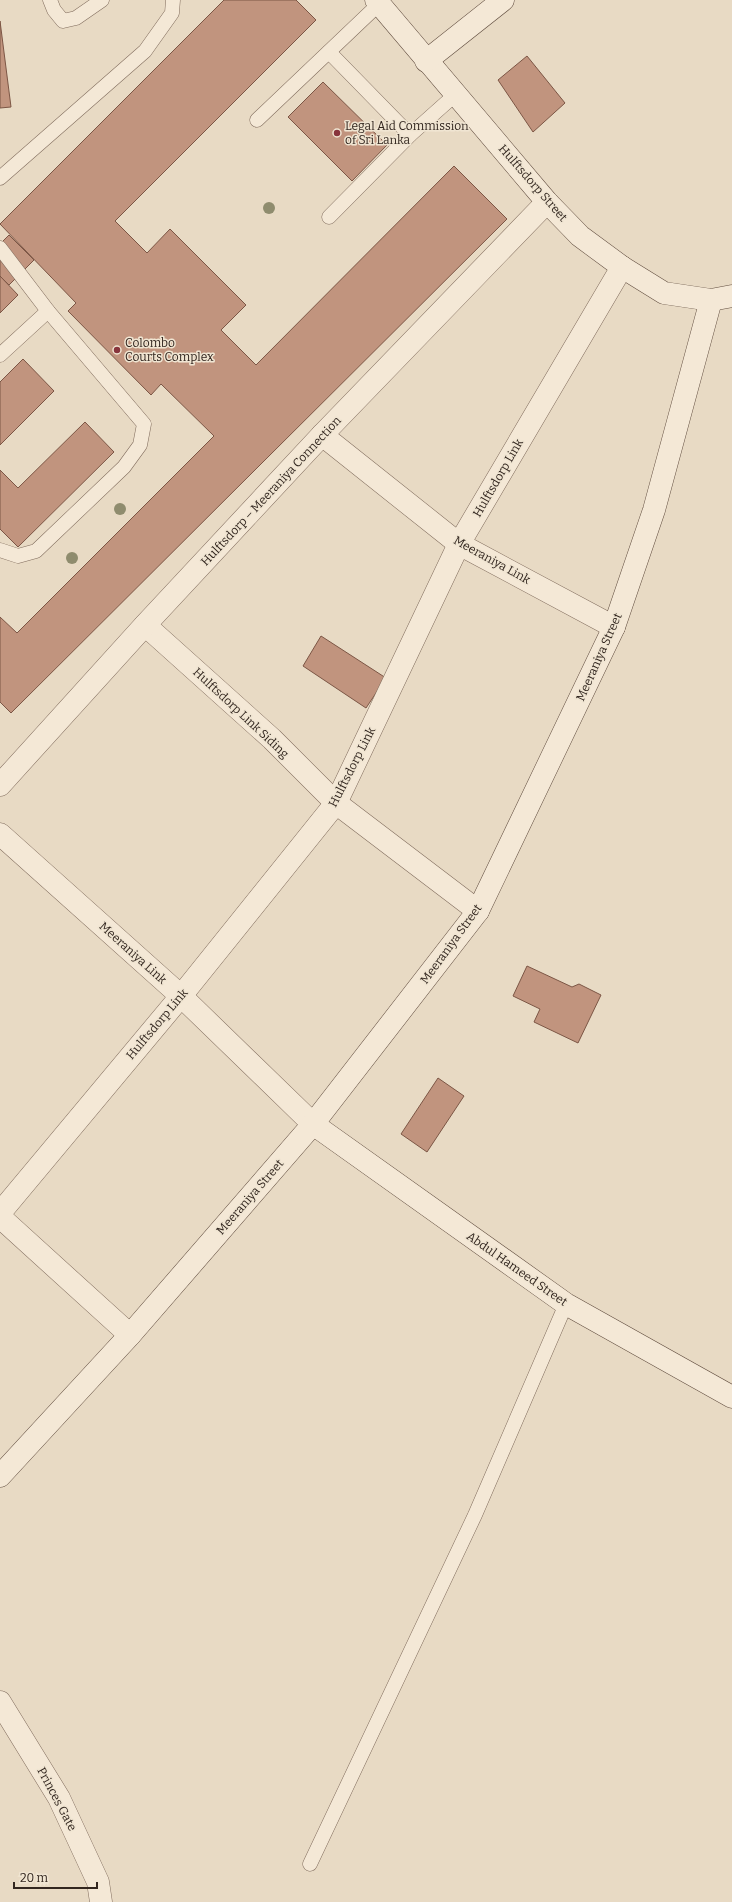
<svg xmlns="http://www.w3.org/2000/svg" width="732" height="1902" viewBox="0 0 732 1902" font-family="Bitter,serif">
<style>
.building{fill:#c1947e;stroke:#7c5645}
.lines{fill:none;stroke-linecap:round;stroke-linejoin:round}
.lane-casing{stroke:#806c5d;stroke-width:15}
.street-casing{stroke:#806c5d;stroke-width:23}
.secondary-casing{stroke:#624e40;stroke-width:23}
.lane{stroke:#f4e8d6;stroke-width:14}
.street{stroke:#f4e8d6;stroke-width:22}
.secondary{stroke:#f4e8d6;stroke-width:22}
.tree{fill:#8f8c6e}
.poi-dot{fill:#88343c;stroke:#f0e5d2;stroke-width:1.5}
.labels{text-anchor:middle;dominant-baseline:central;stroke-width:3;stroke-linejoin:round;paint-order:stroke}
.poi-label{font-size:12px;fill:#32261f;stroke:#f0e5d2;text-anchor:start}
.street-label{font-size:12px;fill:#32261f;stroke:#f0e5d2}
</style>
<rect width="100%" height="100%" fill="#e8dac4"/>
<g class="building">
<polygon points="224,0 296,0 316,20 115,221 147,253 170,229 246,305 221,330 256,365 454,166 507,219 11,713 0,702 0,617 17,633 214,436 161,384 151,395 68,311 76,303 0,224"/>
<polygon points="0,21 11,107 0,108"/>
<polygon points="527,56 565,103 533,132 498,80"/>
<polygon points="323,82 387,145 352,181 288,117"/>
<polygon points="9,235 34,260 9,285 0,276 0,244"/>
<polygon points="0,276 18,295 0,313"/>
<polygon points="23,359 54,391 0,445 0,382"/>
<polygon points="85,422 114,452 18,547 0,529 0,470 18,488"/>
<polygon points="321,636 386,678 366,708 303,666"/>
<polygon points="527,966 572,987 579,984 601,995 578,1043 534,1022 540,1009 513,996"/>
<polygon points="438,1078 464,1096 427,1152 401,1134"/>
</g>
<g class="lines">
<defs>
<g id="lane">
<polyline points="50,0 54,10 63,21 76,18 102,0"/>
<polyline points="329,52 410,135"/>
<polyline points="257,120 379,4"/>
<polyline points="0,178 145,51 172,13 173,0"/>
<polyline points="329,217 410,135 456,94"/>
<polyline points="0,248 48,311 144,424 140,445 124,467 36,551 18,556 0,550"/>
<polyline points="0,355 48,311"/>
<polyline points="310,1864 475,1515 566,1304"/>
</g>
<g id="street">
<polyline points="322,435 459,544 614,627"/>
<polyline points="145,625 272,739 336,803 478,911"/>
<polyline points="0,785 145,625 322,435 547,202"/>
<polyline points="0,834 181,996 313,1124"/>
<polyline points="0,1213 181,996 336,803 459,544 622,267"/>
<polyline points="0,1217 130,1335"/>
<polyline points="0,1702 59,1798 98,1882 101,1902"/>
</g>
<g id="secondary">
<polyline points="376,0 547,202 580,236 622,267 664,293 711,300 732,296"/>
<polyline points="426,61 503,0"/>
<polyline points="313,1124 566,1304 732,1397"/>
<polyline points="0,1476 130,1335 313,1124 478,911 614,627 654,510 711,300"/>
</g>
</defs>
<use href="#lane" class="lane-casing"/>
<use href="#street" class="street-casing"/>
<use href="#secondary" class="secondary-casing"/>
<use href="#lane" class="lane"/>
<use href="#street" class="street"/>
<use href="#secondary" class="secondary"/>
</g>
<g class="tree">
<circle cx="269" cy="208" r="6"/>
<circle cx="120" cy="509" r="6"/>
<circle cx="72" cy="558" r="6"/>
</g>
<g class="poi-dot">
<circle cx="337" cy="133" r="4"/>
<circle cx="117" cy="350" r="4"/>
</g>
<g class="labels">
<g class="poi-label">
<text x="345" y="126">Legal Aid Commission<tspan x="345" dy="14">of Sri Lanka</tspan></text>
<text x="125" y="343">Colombo<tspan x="125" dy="14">Courts Complex</tspan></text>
</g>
<g class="street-label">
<text transform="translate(533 183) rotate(49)">Hulftsdorp Street</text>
<text transform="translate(498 478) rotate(-60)">Hulftsdorp Link</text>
<text transform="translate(271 491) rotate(-47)">Hulftsdorp – Meeraniya Connection</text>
<text transform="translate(492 560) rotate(29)">Meeraniya Link</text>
<text transform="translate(599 657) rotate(-66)">Meeraniya Street</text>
<text transform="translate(241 713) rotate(43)">Hulftsdorp Link Siding</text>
<text transform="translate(352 767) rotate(-63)">Hulftsdorp Link</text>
<text transform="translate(451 944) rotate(-54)">Meeraniya Street</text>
<text transform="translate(133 953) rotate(42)">Meeraniya Link</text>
<text transform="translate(157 1024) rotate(-50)">Hulftsdorp Link</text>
<text transform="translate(250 1197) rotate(-49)">Meeraniya Street</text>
<text transform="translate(517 1269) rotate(35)">Abdul Hameed Street</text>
<text transform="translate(57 1799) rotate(62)">Princes Gate</text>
</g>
</g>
<path d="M14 1882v6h83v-6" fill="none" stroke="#32261f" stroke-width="2"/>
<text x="20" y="1882" font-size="12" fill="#32261f" stroke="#f0e5d2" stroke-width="3" paint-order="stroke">20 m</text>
</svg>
